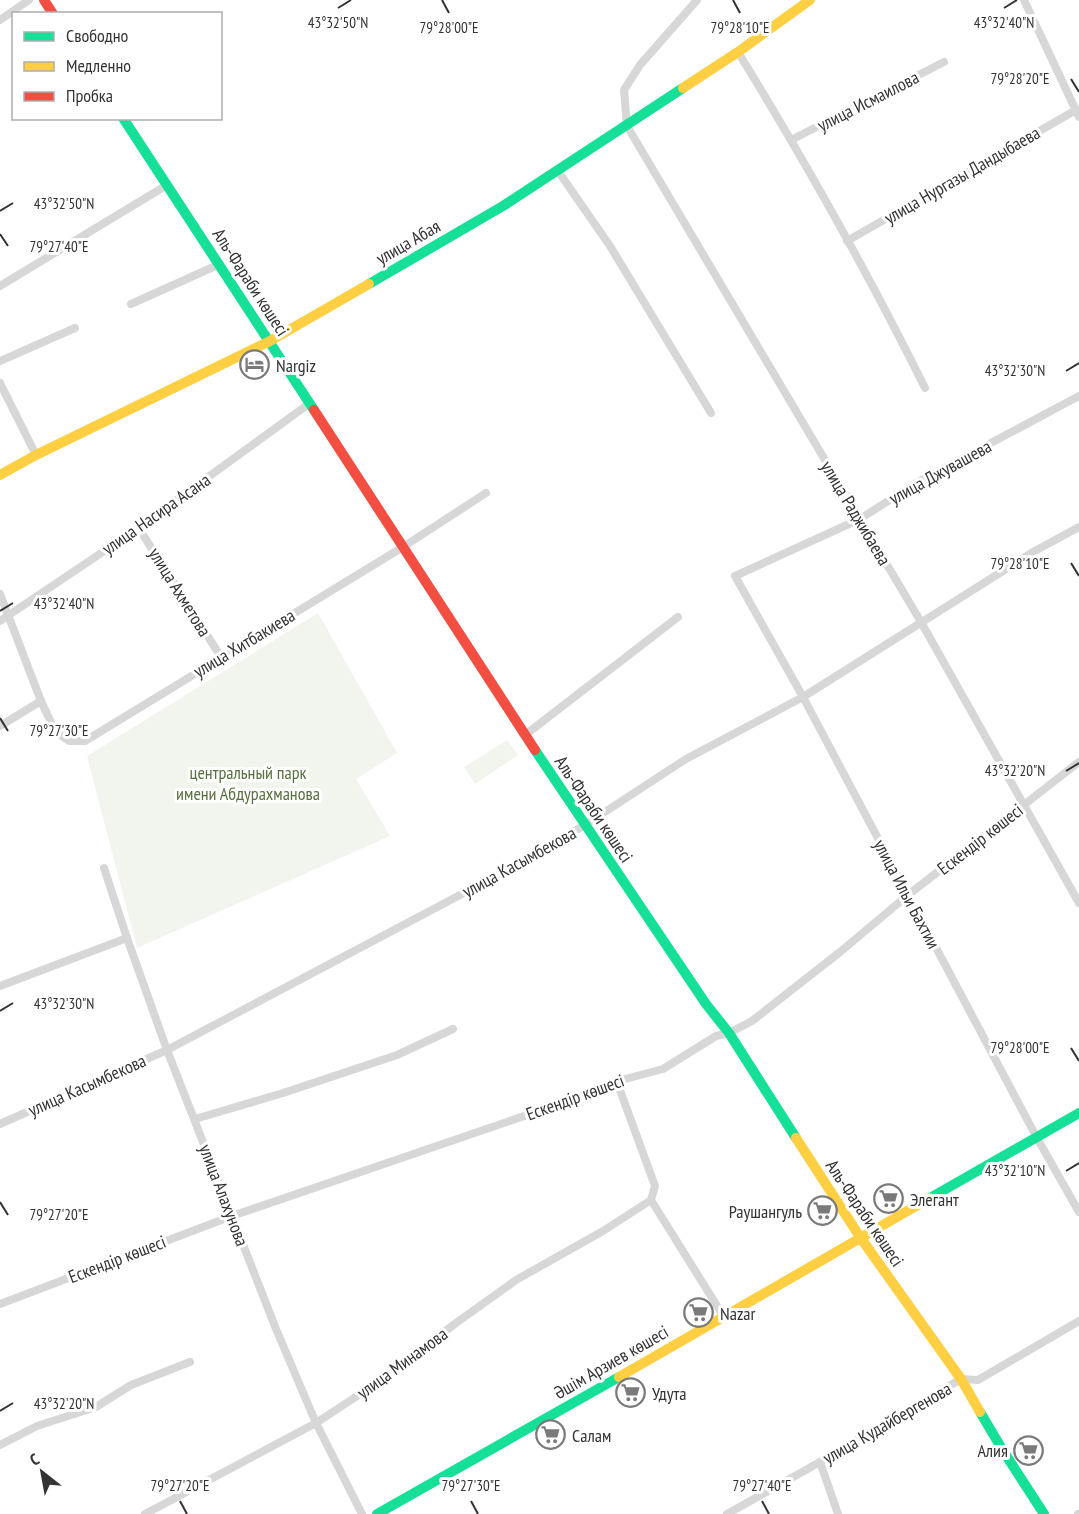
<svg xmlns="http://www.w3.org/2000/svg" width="1079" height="1514" viewBox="0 0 1079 1514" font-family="'PT Sans Narrow',sans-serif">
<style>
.green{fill:#f1f5ed}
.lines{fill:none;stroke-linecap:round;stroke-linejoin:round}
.street{stroke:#d7d7d7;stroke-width:8}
.fast{stroke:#16e098;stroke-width:10}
.slow{stroke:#ffcf43;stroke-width:10}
.jam{stroke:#f24e42;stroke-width:10}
.ticks{fill:none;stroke:#333;stroke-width:2}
.labels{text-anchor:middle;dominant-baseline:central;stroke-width:6;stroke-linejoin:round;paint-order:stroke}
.street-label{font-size:18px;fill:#333;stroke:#fff}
.poi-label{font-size:18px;fill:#333;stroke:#fff;text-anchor:start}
.park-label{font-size:18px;fill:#56703f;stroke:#fff}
.ticks-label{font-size:15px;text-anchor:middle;fill:#333;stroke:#fff;stroke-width:6;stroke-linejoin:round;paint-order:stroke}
</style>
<rect width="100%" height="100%" fill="#fff"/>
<g class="green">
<polygon points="318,613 397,753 356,779 390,836 137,948 87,756"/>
<polygon points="507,740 518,755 475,784 464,767"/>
</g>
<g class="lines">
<g class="street">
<polyline points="697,0 640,65 624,90 627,126 921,622 1079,903"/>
<polyline points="1024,0 1079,117"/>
<polyline points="0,20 29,0"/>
<path d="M738,52C805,161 868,273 925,388"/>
<polyline points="791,140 944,62"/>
<polyline points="558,171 610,246 711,413"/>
<polyline points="847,241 1076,110"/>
<polyline points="0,286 167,185"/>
<polyline points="131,304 220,264"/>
<polyline points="0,361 75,328"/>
<polyline points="0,383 36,455"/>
<polyline points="1079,396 916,483 860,519 735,576 803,697 1037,1138 1079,1212"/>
<polyline points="138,527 221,657"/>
<polyline points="0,594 41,701 55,731 69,741 85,741 403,547 486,493"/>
<polyline points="0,621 134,531 310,403"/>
<polyline points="0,726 41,701"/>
<polyline points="525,735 678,617"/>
<polyline points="104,868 127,938 167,1050 276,1329 316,1423 362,1514"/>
<polyline points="0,986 127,938"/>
<polyline points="617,1082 655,1186 651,1200 724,1317"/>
<polyline points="195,1119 283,1093 397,1055 453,1029"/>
<polyline points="0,1124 167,1050 494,877 585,825 686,759 803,697 1033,552 1079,527"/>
<polyline points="0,1304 232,1216 571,1100 625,1079 663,1069 716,1036 729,1033 752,1021 840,952 908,895 1079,762"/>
<polyline points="0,1445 37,1426 96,1407 131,1385 190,1362"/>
<polyline points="820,1462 838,1514"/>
<polyline points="145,1514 316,1423 386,1377 456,1323 516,1280 603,1231 651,1200"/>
<polyline points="727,1514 820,1462 961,1379 978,1380 1079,1321"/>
<polyline points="1078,1514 1079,1514"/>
</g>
<g class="fast">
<polyline points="123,118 314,410"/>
<polyline points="369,284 503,206 683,88"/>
<polyline points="535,750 706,1004 729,1033 796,1138"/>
<polyline points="930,1198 1079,1113"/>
<polyline points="980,1412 1002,1449 1044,1514"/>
<polyline points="377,1514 619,1377"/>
</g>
<g class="slow">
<polyline points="683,88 738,52 810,0"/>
<polyline points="0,475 36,455 270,341 369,284"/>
<polyline points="796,1138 860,1237 961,1379 980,1412"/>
<polyline points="619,1377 930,1198"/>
</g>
<g class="jam">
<polyline points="44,0 53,14"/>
<polyline points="314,410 535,750"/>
</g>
</g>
<path class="ticks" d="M442,0L449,13M733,0L740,13M338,8L351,0M1004,8L1017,0M1071,79L1079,92M0,211L13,203M0,234L8,246M1066,371L1079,363M1071,563L1079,576M0,611L13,603M0,718L8,731M1066,771L1079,763M0,1011L13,1003M1071,1048L1079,1061M1066,1171L1079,1163M0,1202L8,1215M0,1411L13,1403M180,1501L187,1514M471,1501L478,1514M762,1501L769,1514"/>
<defs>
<symbol id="hotel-ring" viewBox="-11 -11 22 22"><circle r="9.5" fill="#fff" stroke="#7a7a7a" stroke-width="1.5"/><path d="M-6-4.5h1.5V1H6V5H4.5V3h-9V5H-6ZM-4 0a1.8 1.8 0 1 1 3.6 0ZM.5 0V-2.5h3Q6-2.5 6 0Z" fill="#7a7a7a"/></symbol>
<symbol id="supermarket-ring" viewBox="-11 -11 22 22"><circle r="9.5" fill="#fff" stroke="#7a7a7a" stroke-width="1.5"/><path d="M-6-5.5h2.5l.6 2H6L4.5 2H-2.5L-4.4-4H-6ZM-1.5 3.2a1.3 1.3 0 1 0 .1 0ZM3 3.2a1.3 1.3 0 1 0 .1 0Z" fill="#7a7a7a"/></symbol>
</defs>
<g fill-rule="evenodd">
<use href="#hotel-ring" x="238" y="348" width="33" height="33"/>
<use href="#supermarket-ring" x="872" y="1182" width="33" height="33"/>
<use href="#supermarket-ring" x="806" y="1194" width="33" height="33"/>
<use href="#supermarket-ring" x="682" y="1296" width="33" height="33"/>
<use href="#supermarket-ring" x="614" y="1376" width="33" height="33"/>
<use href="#supermarket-ring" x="534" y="1418" width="33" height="33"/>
<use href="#supermarket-ring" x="1012" y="1434" width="33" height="33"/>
</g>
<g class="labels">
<g class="street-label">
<text transform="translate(868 101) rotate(-27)">улица Исмаилова</text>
<text transform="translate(962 175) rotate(-30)">улица Нургазы Дандыбаева</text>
<text transform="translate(408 242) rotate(-30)">улица Абая</text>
<text transform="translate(251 282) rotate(57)">Аль-Фараби көшесі</text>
<text transform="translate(940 472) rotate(-29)">улица Джувашева</text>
<text transform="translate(856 513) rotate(59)">улица Раджибаева</text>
<text transform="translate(156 514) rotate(-35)">улица Насира Асана</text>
<text transform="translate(180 592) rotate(58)">улица Ахметова</text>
<text transform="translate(244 643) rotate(-31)">улица Хитбакиева</text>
<text transform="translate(594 809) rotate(56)">Аль-Фараби көшесі</text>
<text transform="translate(980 839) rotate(-38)">Ескендір көшесі</text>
<text transform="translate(519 862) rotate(-29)">улица Касымбекова</text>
<text transform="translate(907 894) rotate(62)">улица Ильи Бахтии</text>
<text transform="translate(87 1085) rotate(-24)">улица Касымбекова</text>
<text transform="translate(575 1097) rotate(-20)">Ескендір көшесі</text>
<text transform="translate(224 1195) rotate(69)">улица Алахунова</text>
<text transform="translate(865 1213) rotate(56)">Аль-Фараби көшесі</text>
<text transform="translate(117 1259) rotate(-21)">Ескендір көшесі</text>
<text transform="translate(611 1362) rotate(-30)">Әшім Арзиев көшесі</text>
<text transform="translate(402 1363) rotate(-36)">улица Минамова</text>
<text transform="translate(887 1423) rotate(-30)">улица Кудайбергенова</text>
</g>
<g class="poi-label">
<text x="276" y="365">Nargiz</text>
<text x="910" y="1199">Элегант</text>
<text x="802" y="1211" text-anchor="end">Раушангуль</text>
<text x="720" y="1313">Nazar</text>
<text x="652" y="1393">Удута</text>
<text x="572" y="1435">Салам</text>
<text x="1008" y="1450" text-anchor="end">Алия</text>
</g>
<g class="park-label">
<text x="248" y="772">центральный парк<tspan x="248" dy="21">имени Абдурахманова</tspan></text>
</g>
</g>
<g class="ticks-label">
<text x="1004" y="28">43°32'40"N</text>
<text x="338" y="28">43°32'50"N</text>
<text x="449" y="33">79°28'00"E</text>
<text x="740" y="33">79°28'10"E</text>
<text x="1020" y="84">79°28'20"E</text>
<text x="64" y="209">43°32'50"N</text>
<text x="59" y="252">79°27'40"E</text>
<text x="1015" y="376">43°32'30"N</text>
<text x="1020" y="569">79°28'10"E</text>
<text x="64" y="609">43°32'40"N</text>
<text x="59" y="736">79°27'30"E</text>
<text x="1015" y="776">43°32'20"N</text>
<text x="64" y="1009">43°32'30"N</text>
<text x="1020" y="1053">79°28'00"E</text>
<text x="1015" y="1176">43°32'10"N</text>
<text x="59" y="1220">79°27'20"E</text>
<text x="64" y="1409">43°32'20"N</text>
<text x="180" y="1491">79°27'20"E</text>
<text x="471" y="1491">79°27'30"E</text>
<text x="762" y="1491">79°27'40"E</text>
</g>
<rect x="12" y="12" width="210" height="108" fill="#ffffff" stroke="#adadad" stroke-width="1.5"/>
<rect x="24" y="32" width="30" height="9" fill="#16e098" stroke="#adadad" stroke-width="1.5"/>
<text x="66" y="42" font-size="18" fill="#333333">Свободно</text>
<rect x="24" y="62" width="30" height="9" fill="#ffcf43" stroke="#adadad" stroke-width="1.5"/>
<text x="66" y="72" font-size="18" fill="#333333">Медленно</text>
<rect x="24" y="92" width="30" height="9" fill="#f24e42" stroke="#adadad" stroke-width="1.5"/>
<text x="66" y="102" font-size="18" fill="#333333">Пробка</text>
<g transform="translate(42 1472) rotate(329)" stroke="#ffffff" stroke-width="4.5" paint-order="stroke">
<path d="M0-4.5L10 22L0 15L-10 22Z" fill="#333333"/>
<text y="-9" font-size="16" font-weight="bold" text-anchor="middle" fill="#333333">С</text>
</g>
</svg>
